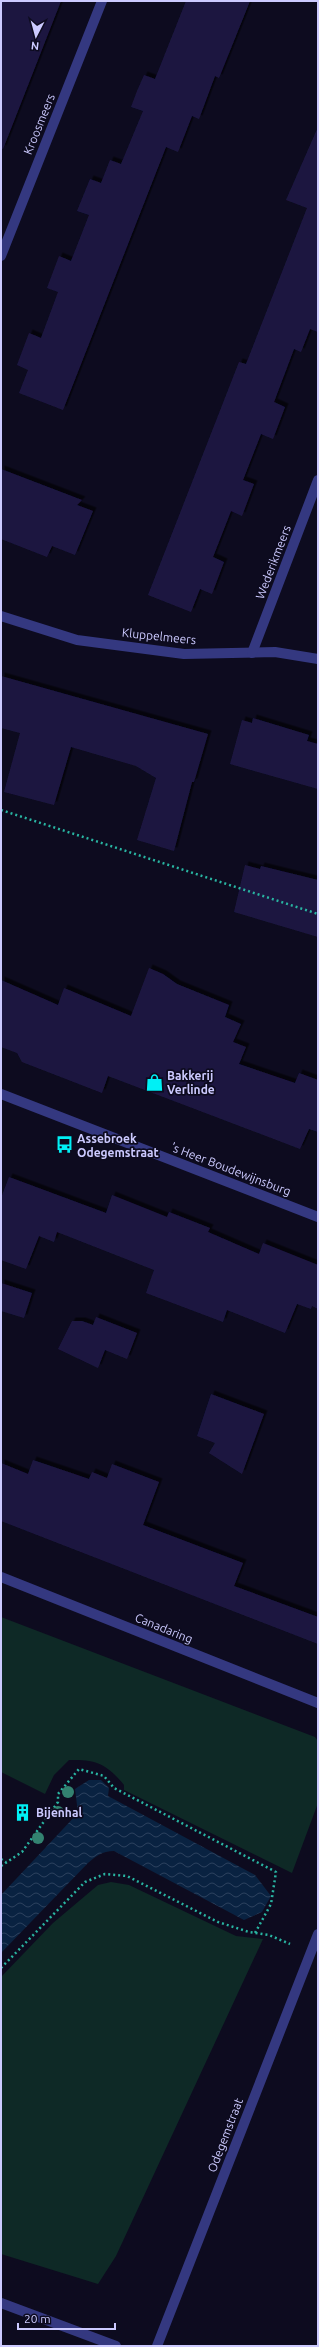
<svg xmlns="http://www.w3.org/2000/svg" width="319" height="2347" viewBox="0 0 319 2347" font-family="Ubuntu,sans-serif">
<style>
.green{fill:#0e2926}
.water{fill:url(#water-waves)}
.building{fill:#1c1741;filter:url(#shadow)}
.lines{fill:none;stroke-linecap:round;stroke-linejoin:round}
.path{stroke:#29b4a1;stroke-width:2.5;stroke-dasharray:2 3;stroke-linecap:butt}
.street{stroke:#343880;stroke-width:10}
.tree{fill:#338270}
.labels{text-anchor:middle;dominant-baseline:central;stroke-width:3.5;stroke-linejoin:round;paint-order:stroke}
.street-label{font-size:12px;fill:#cccaff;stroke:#0d0b1f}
.poi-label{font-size:12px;font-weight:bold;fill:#cccaff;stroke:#0d0b1f;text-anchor:start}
</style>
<defs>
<pattern id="water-waves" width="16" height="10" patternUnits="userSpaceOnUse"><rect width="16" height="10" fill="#092241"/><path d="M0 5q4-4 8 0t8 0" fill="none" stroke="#2c415e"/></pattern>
<filter id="shadow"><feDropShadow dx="3.5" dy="-3.5" stdDeviation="0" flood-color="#0009"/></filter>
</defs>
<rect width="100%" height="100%" fill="#0d0b1f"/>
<g class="green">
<path d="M1,1617L315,1737L318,1741V1803L292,1873L124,1790V1785C107,1764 96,1759 69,1760L54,1775L45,1794L1,1772Z"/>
<polygon points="111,1882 129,1885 236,1936 263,1939 116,2256 98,2284 1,2254 1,1977 53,1923 98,1885"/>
</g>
<path class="water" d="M89,1780H101L109,1788L108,1796L255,1875L271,1896L262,1912L244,1920L114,1851C102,1851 96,1856 88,1863L1,1953V1895L78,1813L75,1789Z"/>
<g class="building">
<polygon points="1,1 61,1 3,149 1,148"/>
<polygon points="186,1 250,1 219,78 215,76 199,119 192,116 178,152 166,147 63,410 19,393 28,370 17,365 29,333 41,338 58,292 47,288 59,256 71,261 89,215 77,211 90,179 101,183 110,160 121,164 143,111 131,107 137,91 144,75 155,79"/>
<polygon points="318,127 318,332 310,329 301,352 294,349 274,402 285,407 273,439 261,434 243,480 254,484 242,516 231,511 213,557 224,562 212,594 200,589 191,612 148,595 239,362 246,364 307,208 286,200"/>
<polygon points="1,469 82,500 77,505 93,511 75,555 52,546 47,557 1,539"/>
<polygon points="1,676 208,734 194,782 192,782 174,851 137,840 156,778 136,766 71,747 54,805 4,792 20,733 1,728"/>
<polygon points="253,718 309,735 307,741 318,744 318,789 230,764 242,720 252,723"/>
<polygon points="245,865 260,869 261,866 318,880 318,937 234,912"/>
<polygon points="149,968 163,974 177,984 229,1005 225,1017 241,1024 233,1042 246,1047 239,1064 295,1083 299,1073 318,1080 318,1132 309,1129 300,1149 108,1076 102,1093 22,1062 17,1053 1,1047 1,980 58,1005 64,988 131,1016"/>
<polygon points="9,1177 106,1213 112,1195 167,1217 169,1212 210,1228 208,1232 259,1254 263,1243 318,1265 318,1309 312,1306 311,1309 297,1304 285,1333 227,1310 223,1322 146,1293 154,1270 57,1232 54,1242 39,1236 26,1269 1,1260 1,1198"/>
<polygon points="1,1283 32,1293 24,1318 1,1311"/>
<polygon points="96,1317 137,1333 127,1359 105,1350 98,1368 58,1349 72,1321 82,1321 93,1325"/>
<polygon points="211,1394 264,1414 242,1474 209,1453 215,1443 197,1436"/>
<polygon points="33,1460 89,1479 92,1472 107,1478 112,1464 159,1482 143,1525 243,1563 234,1586 318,1617 318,1644 1,1521 1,1463 28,1474"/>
</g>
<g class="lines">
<g class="path">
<polyline points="1,810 318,914"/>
<polyline points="1,1859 6,1862"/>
<polyline points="1,1866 22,1852 58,1802 58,1794 79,1769 104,1776 114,1788 276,1872 271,1904 255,1933"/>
<polyline points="1,1968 85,1882 105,1874 127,1876 218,1922 249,1932 269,1935 290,1944"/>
</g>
<g class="street">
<polyline points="1,256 102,1"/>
<polyline points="1,616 77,640 184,654 275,652 318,659"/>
<polyline points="252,653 318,480"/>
<polyline points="1,1094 318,1217"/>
<polyline points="1,1577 318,1703"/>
<polyline points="1,2303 116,2346"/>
<polyline points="157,2346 318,1934"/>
</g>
</g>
<g class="tree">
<circle cx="68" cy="1792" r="6"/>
<circle cx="58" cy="1812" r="6"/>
<circle cx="38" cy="1838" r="6"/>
</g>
<defs>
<symbol id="shop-bare" viewBox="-9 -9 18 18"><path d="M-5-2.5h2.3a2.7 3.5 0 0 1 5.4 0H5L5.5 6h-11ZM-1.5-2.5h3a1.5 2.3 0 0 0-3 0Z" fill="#00f0f5" stroke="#0d0b1f" stroke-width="2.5" paint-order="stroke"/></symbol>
<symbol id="bus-bare" viewBox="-9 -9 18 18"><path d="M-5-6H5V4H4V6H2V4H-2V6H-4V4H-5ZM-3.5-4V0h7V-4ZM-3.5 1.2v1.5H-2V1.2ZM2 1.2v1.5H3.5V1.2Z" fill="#00f0f5" stroke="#0d0b1f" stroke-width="2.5" paint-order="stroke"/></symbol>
<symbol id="building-bare" viewBox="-9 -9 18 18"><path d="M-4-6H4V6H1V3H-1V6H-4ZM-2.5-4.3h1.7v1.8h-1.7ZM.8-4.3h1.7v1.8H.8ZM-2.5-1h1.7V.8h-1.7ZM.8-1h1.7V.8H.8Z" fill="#00f0f5" stroke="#0d0b1f" stroke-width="2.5" paint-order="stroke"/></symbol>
</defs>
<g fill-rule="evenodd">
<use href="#shop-bare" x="142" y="1070" width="25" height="25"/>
<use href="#bus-bare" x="52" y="1132" width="25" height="25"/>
<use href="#building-bare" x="10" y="1800" width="25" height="25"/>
</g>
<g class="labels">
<g class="street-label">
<text transform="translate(39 124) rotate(-68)">Kroosmeers</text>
<text transform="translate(273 562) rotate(-69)">Wederikmeers</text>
<text transform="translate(159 636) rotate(6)">Kluppelmeers</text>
<text transform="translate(231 1169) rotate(21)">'s Heer Boudewijnsburg</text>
<text transform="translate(164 1628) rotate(22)">Canadaring</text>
<text transform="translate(225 2135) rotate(-69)">Odegemstraat</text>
</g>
<g class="poi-label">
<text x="167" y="1075">Bakkerij<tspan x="167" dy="14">Verlinde</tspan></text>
<text x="77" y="1138">Assebroek<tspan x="77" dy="14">Odegemstraat</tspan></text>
<text x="36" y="1812">Bijenhal</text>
</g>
</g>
<rect width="319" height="2347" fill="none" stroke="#cccaff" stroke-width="4"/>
<g transform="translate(36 36) rotate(186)" stroke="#0d0b1f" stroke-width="3" paint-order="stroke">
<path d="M0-3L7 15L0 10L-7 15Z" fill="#cccaff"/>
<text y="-6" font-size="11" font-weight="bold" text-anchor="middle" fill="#cccaff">N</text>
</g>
<path d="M18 2323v6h97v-6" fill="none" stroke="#cccaff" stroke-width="2"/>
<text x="24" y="2323" font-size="12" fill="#cccaff" stroke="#0d0b1f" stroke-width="3" paint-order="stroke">20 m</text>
</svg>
